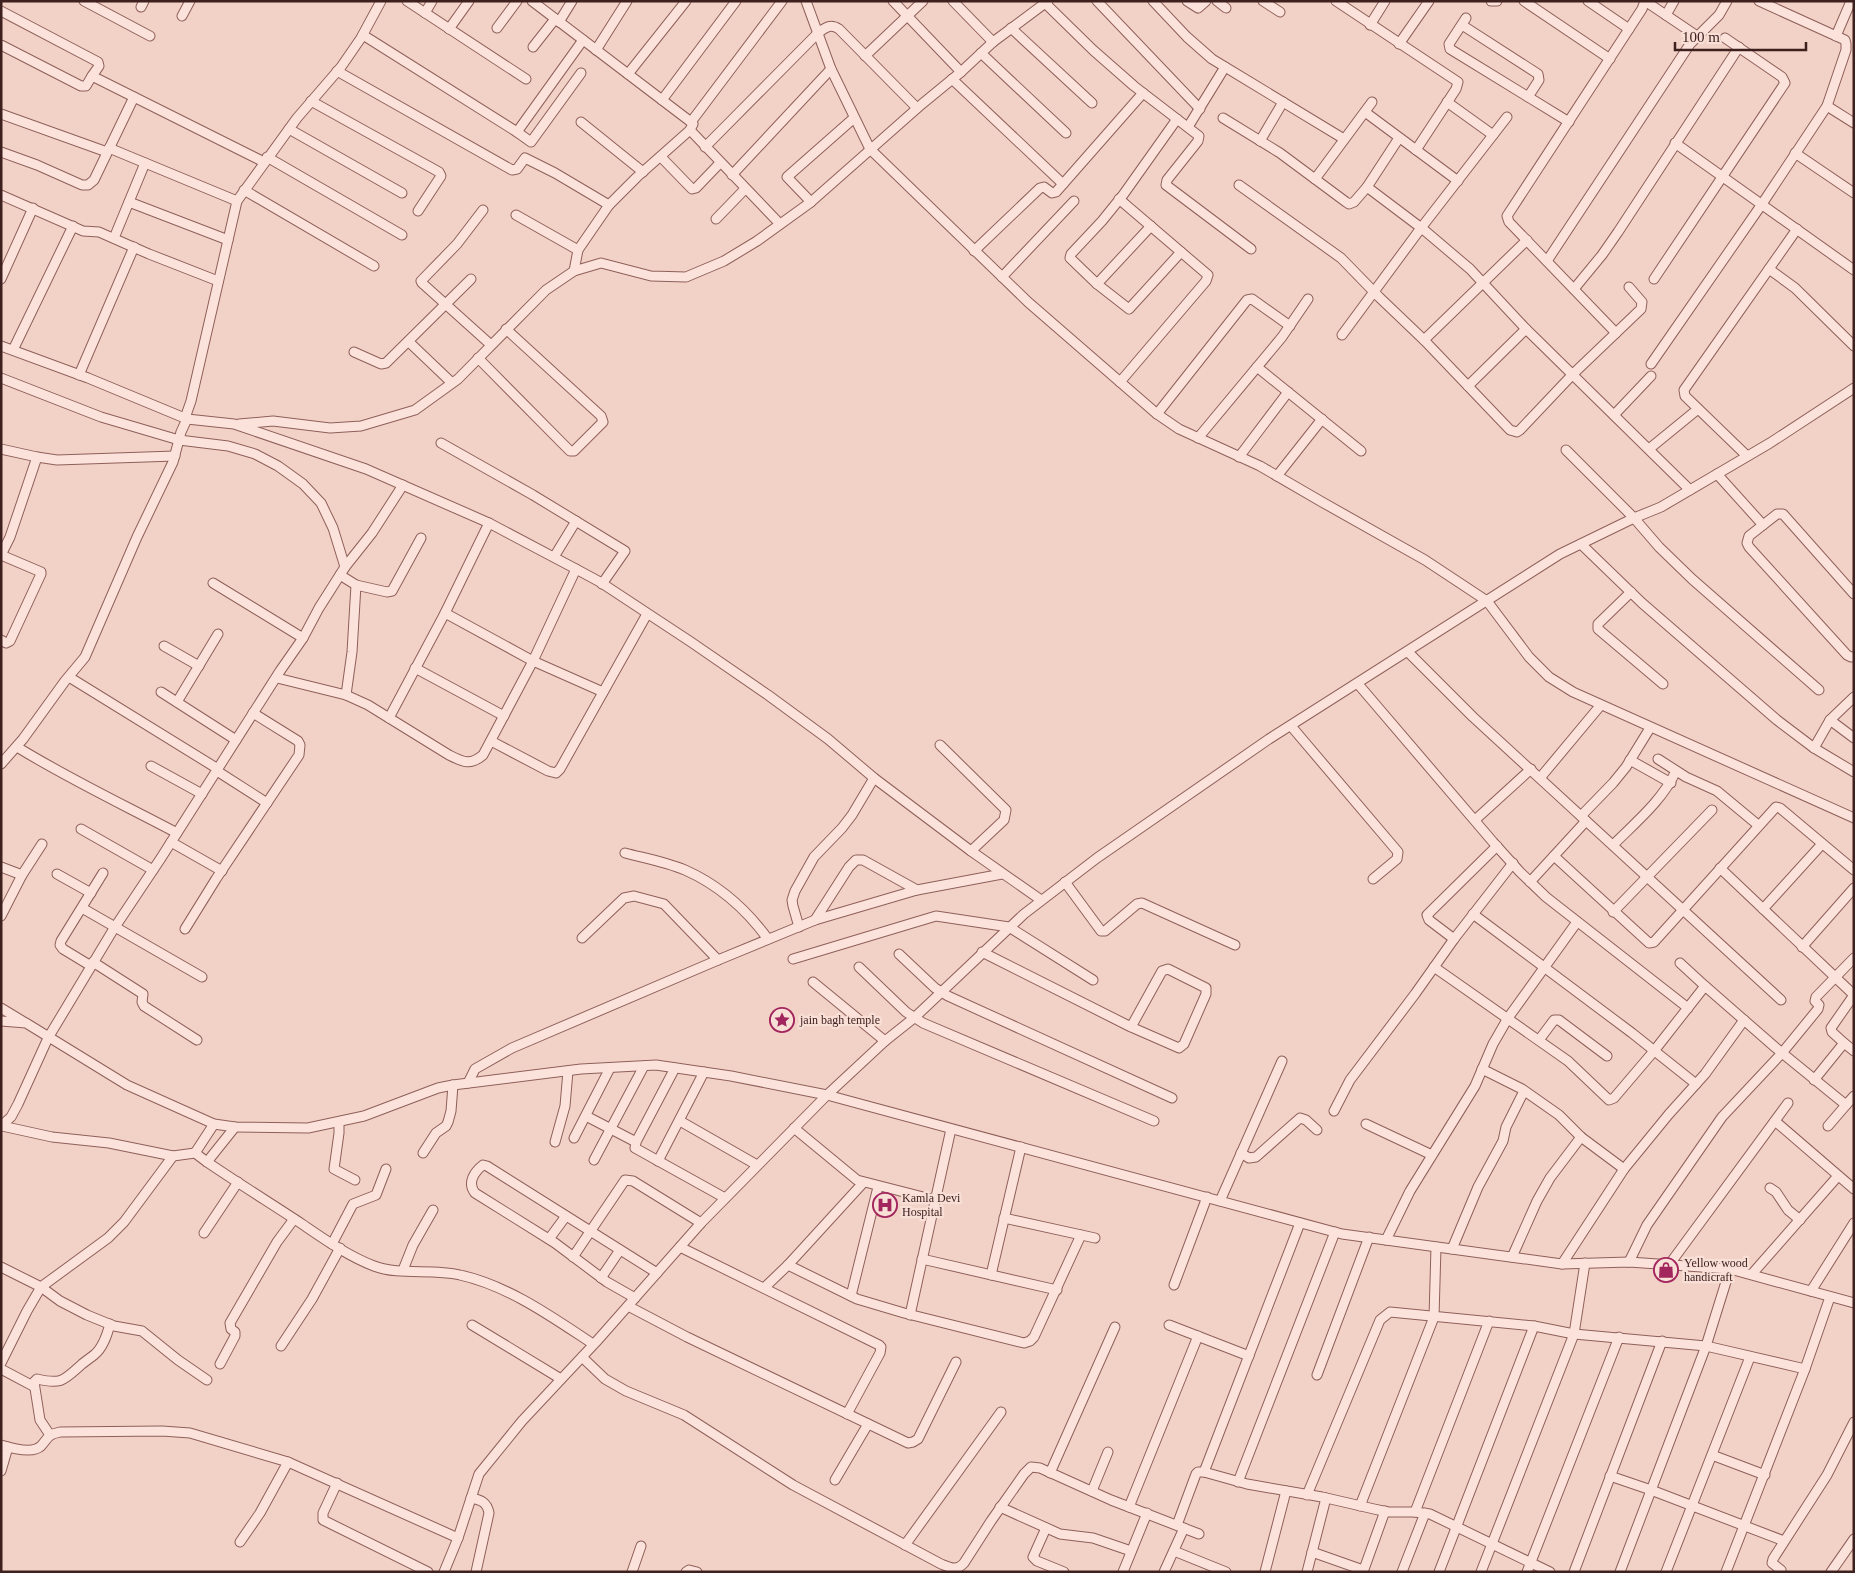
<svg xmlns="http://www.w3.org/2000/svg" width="1855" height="1573" viewBox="0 0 1855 1573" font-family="Georgia,serif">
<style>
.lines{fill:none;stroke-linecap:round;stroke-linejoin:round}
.minor-casing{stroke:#8f5f5a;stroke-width:11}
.minor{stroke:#fbe3db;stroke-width:9}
.labels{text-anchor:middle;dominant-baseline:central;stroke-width:4.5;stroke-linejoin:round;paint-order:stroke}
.poi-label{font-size:12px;fill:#3e201f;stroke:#f8e0d7;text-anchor:start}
</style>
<rect width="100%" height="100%" fill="#f2d2c6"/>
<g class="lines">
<defs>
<g id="minor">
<polyline points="84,1 150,36"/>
<polyline points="407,1 526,79"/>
<polyline points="532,1 691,122 693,124 690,130 780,224"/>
<polyline points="806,1 831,69 870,149 1028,302 1157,414 1179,429 1260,466 1322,502 1425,560 1487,601 1529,657 1549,677 1573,692 1854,818"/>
<polyline points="893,1 961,72"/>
<polyline points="953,1 993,42"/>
<polyline points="1097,1 1200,109"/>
<polyline points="1153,1 1187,37 1212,59 1344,139"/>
<polyline points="1187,1 1198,8 1206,1"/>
<polyline points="1217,1 1226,8"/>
<polyline points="1263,1 1280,12"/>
<polyline points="1336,1 1458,82 1456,89 1416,150"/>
<polyline points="1491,1 1497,1"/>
<polyline points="1524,1 1610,59"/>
<polyline points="1588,1 1629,29"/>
<polyline points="1645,1 1697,36"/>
<polyline points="1045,3 1093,50 1134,86 1199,136 1198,141 1167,180 1166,185 1251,249"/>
<polyline points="141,7 144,1"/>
<polyline points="1,11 98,62 99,66 92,76 264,162"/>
<polyline points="425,13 432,1"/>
<polyline points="1666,15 1674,1"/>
<polyline points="182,16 190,1"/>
<polyline points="1466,18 1449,44 1450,49 1569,122"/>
<polyline points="559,22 572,1"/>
<polyline points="1370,25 1385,1"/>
<polyline points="1462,25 1538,74 1539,80 1528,97"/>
<polyline points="497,28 517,1"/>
<polyline points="1011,28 1092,103"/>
<polyline points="449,29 469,1"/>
<polyline points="363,35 517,132 583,40"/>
<polyline points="1836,36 1851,1"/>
<polyline points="1399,44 1429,1"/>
<polyline points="1,45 81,86 86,86 92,76"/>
<polyline points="533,47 555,19"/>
<polyline points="596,50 627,1"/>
<polyline points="981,53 1066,133"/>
<polyline points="865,56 923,1"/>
<polyline points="337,71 512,170 517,169 525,158 555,173 609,205"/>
<polyline points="628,74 686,1"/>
<polyline points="952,79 1063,184"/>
<polyline points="662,100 736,1"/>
<polyline points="311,101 439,172 441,176 418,211"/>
<polyline points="1447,102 1493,135"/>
<polyline points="1827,106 1854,123"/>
<polyline points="1365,112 1458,181"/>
<polyline points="1,114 107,152"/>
<polyline points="1223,118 1280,153 1346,202 1349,204 1354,202 1367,187 1424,230 1470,269 1526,329 1690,490"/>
<polyline points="1177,119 1123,195 1102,221 1071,254 1070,258 1097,284 1129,309 1181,252"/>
<polyline points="581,122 643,172"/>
<polyline points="691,122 782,1"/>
<polyline points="1188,127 1225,67"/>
<polyline points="289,129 402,193"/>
<polyline points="517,132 531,142 581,73"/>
<polyline points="1260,141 1283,102"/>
<polyline points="1675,143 1854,270"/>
<path d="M705,147L818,33C825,28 830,23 839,29L917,108"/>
<polyline points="109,148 237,201"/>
<polyline points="1,152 37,165 82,185 88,185 94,180 134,97"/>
<polyline points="1795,153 1854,193"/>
<polyline points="267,157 402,235"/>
<polyline points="661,157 692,189 696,188 720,163"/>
<polyline points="732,175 831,69"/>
<polyline points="1315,179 1372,102"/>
<polyline points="1239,185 1341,258 1379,297 1424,340 1510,430 1517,432 1520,430 1573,374 1641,309 1642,302 1629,287"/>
<polyline points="1367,187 1399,138"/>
<polyline points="244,190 374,266"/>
<polyline points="1,195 83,231 99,232 149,254 218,281"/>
<polyline points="1119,199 1208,275 1206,281 1120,382"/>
<polyline points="129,202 228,240"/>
<polyline points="811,202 787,177 854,118"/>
<polyline points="483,210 457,244 421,281 422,283 491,345"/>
<polyline points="516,215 578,250"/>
<polyline points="716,219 745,189"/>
<polyline points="114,238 145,163"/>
<polyline points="974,251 1040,188 1044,187 1052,193 1056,192 1143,93"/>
<polyline points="1547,261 1690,44 1719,15 1727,1"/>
<polyline points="1769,269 1795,288 1854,346"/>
<polyline points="574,271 578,250 609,205 637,177 690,130"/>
<polyline points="1002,277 1074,201"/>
<polyline points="1,279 33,208"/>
<polyline points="1654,279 1785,83 1782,77 1725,38"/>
<polyline points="1097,284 1151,226"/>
<polyline points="1574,289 1602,255 1618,232 1739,47"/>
<polyline points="1616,333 1509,222 1507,216 1642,9 1645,1"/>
<polyline points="1342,335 1421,228 1507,117"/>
<polyline points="1424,340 1527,240"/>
<polyline points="409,342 452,383"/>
<polyline points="1,346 88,378 187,419 234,424 366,469 489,523 576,569 600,582 691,642 768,695 828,739 874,778 971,851 1041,900"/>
<polyline points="13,350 73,226"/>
<polyline points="354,352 381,364 386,363 471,279"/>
<polyline points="478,358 570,451 574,451 603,422 601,416 506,329"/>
<polyline points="1651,364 1762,204 1827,106 1846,50 1846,44 1845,40 1759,1"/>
<polyline points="1257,367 1361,451"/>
<polyline points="79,375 134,247"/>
<polyline points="1,378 101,417 179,440 228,446 255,454 278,466 303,484 321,503 333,528 345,567 319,608 303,638 280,671 161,858 113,930 48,1038 18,1104 11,1117 1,1126"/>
<polyline points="1468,386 1526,329"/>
<polyline points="1157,414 1247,300 1252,299 1290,326"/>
<polyline points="1614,415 1651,376"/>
<polyline points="185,418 191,401 237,201 297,118 341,67 361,38 381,1"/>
<polyline points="239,424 273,421 330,428 361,426 415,410 458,379 546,290 574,271 601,263 651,276 686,277 724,261 757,241 811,202 922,104 961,72 993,42 1048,1"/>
<polyline points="1198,438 1282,337 1308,299"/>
<polyline points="441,443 533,495 625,551 602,584"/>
<polyline points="1,449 37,457 57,460 175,456"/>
<polyline points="1649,449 1698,409"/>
<polyline points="1566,450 1634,518 1659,547 1692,579 1819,690"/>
<polyline points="1747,456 1685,396 1684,390 1797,229"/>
<polyline points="1239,457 1288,392"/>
<polyline points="1717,474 1763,525 1749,536 1747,543 1749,547 1847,655 1851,657 1854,657"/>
<polyline points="1277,476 1322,419"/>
<polyline points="1763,525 1777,514 1783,514 1854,594"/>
<polyline points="1581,544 1642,603 1777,720 1814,748 1854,772"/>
<polyline points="1,555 41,572 41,574 10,641 6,643 1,640"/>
<polyline points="1,555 10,537 37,457"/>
<polyline points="554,557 576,521"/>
<polyline points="345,567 372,533 403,485"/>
<polyline points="340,575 356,585 352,652 346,695"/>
<polyline points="213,583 303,638"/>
<polyline points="356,585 387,592 392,591 421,538"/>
<polyline points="1631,592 1598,624 1598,629 1663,684"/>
<polyline points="445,613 489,523"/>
<polyline points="164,646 199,666"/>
<polyline points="1408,652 1473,717 1781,1000"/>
<polyline points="415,668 504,716"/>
<polyline points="69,677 218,769"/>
<path d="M277,678L346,695L368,705L449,755C463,762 470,766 483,755L533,661L576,569"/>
<polyline points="1358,684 1493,842 1520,872 1546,897 1688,1008"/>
<polyline points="161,692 236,740"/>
<polyline points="177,702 218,634"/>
<polyline points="389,718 445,613 533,661 603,692"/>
<polyline points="1830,720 1854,738"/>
<polyline points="1291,726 1398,852 1397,859 1373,879"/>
<polyline points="491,741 548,771 556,773 560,769 647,614"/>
<polyline points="940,745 1006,810 1004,820 971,851"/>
<path d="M17,747C69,779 124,805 177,833"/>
<polyline points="1814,748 1830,720 1854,697"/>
<polyline points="1658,759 1686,777 1717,791 1758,825"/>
<polyline points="1630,760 1671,783"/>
<polyline points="1,764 23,739 65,681 85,657 137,537 173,462 181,432 187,419"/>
<polyline points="151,766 202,794"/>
<polyline points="217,771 267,803"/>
<polyline points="1540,778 1600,706"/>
<polyline points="1581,816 1613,783 1626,767 1650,728"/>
<polyline points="1475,820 1531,769"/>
<polyline points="81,829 153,870"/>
<polyline points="171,842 222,871"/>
<path d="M1613,845C1636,822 1662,801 1676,771"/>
<path d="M625,853C644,858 666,862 685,870C719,885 746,909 768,939"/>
<polyline points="1554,856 1649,943 1654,942 1776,807 1780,808 1854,870"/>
<polyline points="1,867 22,875 42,844"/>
<polyline points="1720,868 1854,995"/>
<polyline points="57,874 91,893"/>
<polyline points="1065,882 1101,931 1105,931 1137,904 1142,903 1235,945"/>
<polyline points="1530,882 1586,821"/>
<polyline points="82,908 202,977"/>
<polyline points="1763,909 1822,844"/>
<polyline points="1613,912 1712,810"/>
<polyline points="1473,914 1632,1033 1696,1084"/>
<polyline points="1,916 22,875"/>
<polyline points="815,920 849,867 856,860 863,860 917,890"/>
<polyline points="799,927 793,906 792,900 795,891 814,857 842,828 852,815 874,778"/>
<polyline points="185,929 216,879 299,755 300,745 298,741 253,713"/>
<polyline points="582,938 624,898 634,896 664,904 718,960"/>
<polyline points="1454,939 1429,920 1427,915 1497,846"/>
<polyline points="1802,947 1854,888"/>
<polyline points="982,952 1131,1027 1179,1048 1184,1044 1206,994 1206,988 1168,969 1162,971 1131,1027"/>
<polyline points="899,954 935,988 948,996 1172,1098"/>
<polyline points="793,959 936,916 1009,927 1093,980"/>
<polyline points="93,962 143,994 142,1002 144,1006 197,1040"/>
<polyline points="1680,963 1705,986"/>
<polyline points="91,966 63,949 60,945 61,941 103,873"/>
<polyline points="859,967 906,1012 923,1023 1154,1121"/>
<polyline points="1434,967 1568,1061 1609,1100 1614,1098 1654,1051 1705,986 1776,1048 1846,1105 1854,1096"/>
<polyline points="813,982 885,1041"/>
<polyline points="1,1008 24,1022"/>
<polyline points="1,1021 26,1023 127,1085 214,1124 235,1127 308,1128 364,1116 438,1088 453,1085 581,1069 656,1065 731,1076 827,1095 1342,1234 1562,1264 1629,1262 1730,1269 1854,1303"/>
<polyline points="1539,1040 1554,1020 1559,1020 1607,1056"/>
<polyline points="1844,1043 1832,1032 1831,1028 1854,995"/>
<polyline points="675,1068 636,1142 635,1148 725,1198"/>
<polyline points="1482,1069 1522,1089 1559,1115 1581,1137 1624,1169"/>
<polyline points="1814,1080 1844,1043 1854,1051"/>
<polyline points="468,1083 475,1069 512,1048 718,960 815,920 917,890 1002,874"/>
<polyline points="1334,1111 1350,1080 1415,994 1454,939 1513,863"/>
<polyline points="586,1116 636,1142"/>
<polyline points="680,1121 757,1165"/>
<polyline points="1775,1121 1854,1189"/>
<polyline points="339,1122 339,1133 334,1169 355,1180"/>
<polyline points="1366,1124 1432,1155"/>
<polyline points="2,1126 52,1137 109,1143 173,1156 195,1153 207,1162"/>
<polyline points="1828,1126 1846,1105"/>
<path d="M235,1127L207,1162C238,1183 270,1203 302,1224C324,1239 348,1256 374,1266C400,1276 432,1268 460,1275C509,1286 552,1317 593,1344"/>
<polyline points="794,1128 857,1180 935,1200"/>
<polyline points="574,1138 610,1068"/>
<polyline points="555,1142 565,1106 568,1071"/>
<polyline points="195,1153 214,1124"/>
<polyline points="423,1153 436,1133 446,1126 448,1122 451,1111 453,1085"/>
<polyline points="1241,1153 1249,1158 1256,1157 1300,1118 1306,1120 1317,1130"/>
<polyline points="594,1160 644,1066"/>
<polyline points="658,1161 704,1072"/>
<polyline points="1770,1188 1776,1192 1788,1210 1800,1220"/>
<polyline points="1220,1201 1282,1061"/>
<polyline points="1004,1218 1095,1238"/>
<polyline points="1300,1223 1204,1472 1247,1484 1322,1497 1374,1509 1388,1512 1415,1512 1430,1514 1550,1572"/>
<polyline points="204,1233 238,1182"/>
<polyline points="549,1239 566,1216"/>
<polyline points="1386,1240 1410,1191 1475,1086 1493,1044 1508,1018 1577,922"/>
<polyline points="332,1244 353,1204 376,1195 386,1169"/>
<polyline points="680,1247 879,1345 881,1347 880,1353 847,1414"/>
<polyline points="1452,1249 1478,1187 1503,1141 1506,1127 1524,1091"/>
<polyline points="573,1257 625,1180 633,1181 701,1223"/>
<polyline points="1512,1257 1537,1201 1550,1178 1581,1137"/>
<polyline points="922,1259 1057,1290"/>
<polyline points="1629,1262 1647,1225 1722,1117 1782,1053 1818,1009 1819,1005 1815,1001 1816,997 1854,958"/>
<polyline points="1562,1264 1624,1169 1669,1114 1705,1074 1744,1020"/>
<polyline points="788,1265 857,1299 904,1313 1024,1343 1030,1341 1034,1337 1081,1235"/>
<polyline points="1669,1265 1788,1103"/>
<polyline points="1,1267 41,1287 60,1301 87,1315 114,1326 142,1331 178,1360 207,1380"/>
<polyline points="403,1270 413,1245 433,1210"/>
<polyline points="1752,1274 1838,1176"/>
<polyline points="991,1275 1021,1147"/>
<polyline points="601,1278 620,1250"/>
<polyline points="1174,1285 1207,1197"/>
<polyline points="764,1288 788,1265 863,1183"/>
<polyline points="1811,1291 1854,1223"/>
<polyline points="851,1296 878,1187"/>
<path d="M635,1298L607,1282L555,1243L475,1193C467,1183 474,1172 483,1165L487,1166L657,1273"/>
<polyline points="628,1306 687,1337 908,1443 913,1442 918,1439 956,1362"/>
<polyline points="910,1315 951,1129"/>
<polyline points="472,1325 561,1379"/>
<polyline points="1169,1325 1249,1356"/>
<polyline points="281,1346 312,1299 340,1248"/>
<path d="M582,1357L605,1379L626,1391L684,1415L793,1485L941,1564C951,1568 957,1571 964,1563L991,1521L1024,1474L1031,1467L1040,1468L1111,1500L1199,1534"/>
<polyline points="1,1363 27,1311 41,1287 108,1238 124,1222 173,1156"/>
<polyline points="220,1364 235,1336 235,1332 231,1329 230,1323 277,1242 294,1219"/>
<polyline points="1,1369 33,1386"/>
<polyline points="1317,1375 1369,1237"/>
<path d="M50,1435L40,1420L34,1382L37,1379C62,1385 64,1380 82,1364C86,1361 90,1358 94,1355C103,1348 107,1335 110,1324"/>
<path d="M1,1445C11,1448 33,1454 41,1446C49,1437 47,1435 60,1432L162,1431L190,1433L288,1462L458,1538"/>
<polyline points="1712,1455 1765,1475"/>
<polyline points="1,1471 8,1447"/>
<polyline points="1050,1473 1115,1327"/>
<polyline points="1610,1476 1651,1490 1784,1541"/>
<polyline points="835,1480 868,1424"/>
<polyline points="1238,1482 1335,1232"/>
<polyline points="337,1483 323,1513 323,1520 428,1572"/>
<polyline points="1092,1491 1108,1452"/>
<polyline points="1307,1495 1380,1320 1390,1312 1534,1326 1574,1334 1706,1346 1805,1369"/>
<path d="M471,1498C481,1500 487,1502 489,1513L476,1572"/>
<polyline points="1360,1506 1434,1317 1436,1247"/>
<polyline points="1000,1507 1060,1534 1093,1538 1131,1551"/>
<polyline points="1129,1507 1198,1336"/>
<polyline points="1415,1512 1489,1321"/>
<polyline points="1177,1525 1196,1474 1198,1472 1204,1472"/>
<polyline points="1046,1528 1033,1557 1037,1561 1064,1572"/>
<polyline points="240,1542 260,1513 288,1462"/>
<polyline points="905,1545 1001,1412"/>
<polyline points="1174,1551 1226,1572"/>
<polyline points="1312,1552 1363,1570"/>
<polyline points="444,1572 458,1538 479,1474 522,1421 596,1342 701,1223 827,1095 885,1041 914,1018 1024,914 1097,858 1269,739 1560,554 1634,518 1661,507 1770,443 1854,388"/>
<polyline points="632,1572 641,1546"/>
<polyline points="686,1572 689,1570 697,1572"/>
<polyline points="1123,1572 1147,1513"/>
<polyline points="1164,1572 1184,1528"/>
<polyline points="1265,1572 1286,1491"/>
<polyline points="1307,1572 1326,1498"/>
<polyline points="1363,1572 1385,1511"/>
<polyline points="1402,1572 1425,1513"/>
<polyline points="1439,1572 1534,1326"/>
<polyline points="1481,1572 1574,1334 1585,1263"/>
<polyline points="1527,1572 1619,1337"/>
<polyline points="1574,1572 1662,1341"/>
<polyline points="1620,1572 1706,1346 1730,1269"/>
<polyline points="1666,1572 1750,1357"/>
<polyline points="1726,1572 1805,1369 1830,1297"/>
<polyline points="1780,1572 1781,1570 1772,1563 1773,1559 1827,1475 1854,1422"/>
<polyline points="1831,1572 1854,1539"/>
</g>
</defs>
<use href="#minor" class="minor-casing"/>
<use href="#minor" class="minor"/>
</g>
<defs>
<symbol id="sight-ring" viewBox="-11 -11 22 22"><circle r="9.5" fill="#f8e0d7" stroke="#a2255d" stroke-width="1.5"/><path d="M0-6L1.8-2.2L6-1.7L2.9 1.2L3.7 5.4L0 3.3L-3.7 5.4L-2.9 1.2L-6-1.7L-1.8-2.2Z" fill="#a2255d"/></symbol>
<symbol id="hospital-ring" viewBox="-11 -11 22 22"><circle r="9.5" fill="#f8e0d7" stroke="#a2255d" stroke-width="1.5"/><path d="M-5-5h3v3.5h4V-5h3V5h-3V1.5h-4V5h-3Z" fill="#a2255d"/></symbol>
<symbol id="shop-ring" viewBox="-11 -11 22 22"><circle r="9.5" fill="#f8e0d7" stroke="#a2255d" stroke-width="1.5"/><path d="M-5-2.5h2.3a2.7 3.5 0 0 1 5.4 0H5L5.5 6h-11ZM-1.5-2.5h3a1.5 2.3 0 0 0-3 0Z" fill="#a2255d"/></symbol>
</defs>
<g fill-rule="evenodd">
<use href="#sight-ring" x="768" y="1006" width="28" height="28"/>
<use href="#hospital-ring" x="871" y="1191" width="28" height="28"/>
<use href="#shop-ring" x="1652" y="1256" width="28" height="28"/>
</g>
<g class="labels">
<g class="poi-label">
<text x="800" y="1020">jain bagh temple</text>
<text x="902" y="1198">Kamla Devi<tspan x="902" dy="14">Hospital</tspan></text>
<text x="1684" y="1263">Yellow wood<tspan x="1684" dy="14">handicraft</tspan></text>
</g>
</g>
<rect width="1855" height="1573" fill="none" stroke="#3e201f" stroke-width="5"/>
<path d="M1675 42v8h131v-8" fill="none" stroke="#3e201f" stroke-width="2.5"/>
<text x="1682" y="42" font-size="15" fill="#3e201f" stroke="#f8e0d7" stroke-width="4" paint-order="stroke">100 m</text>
</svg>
